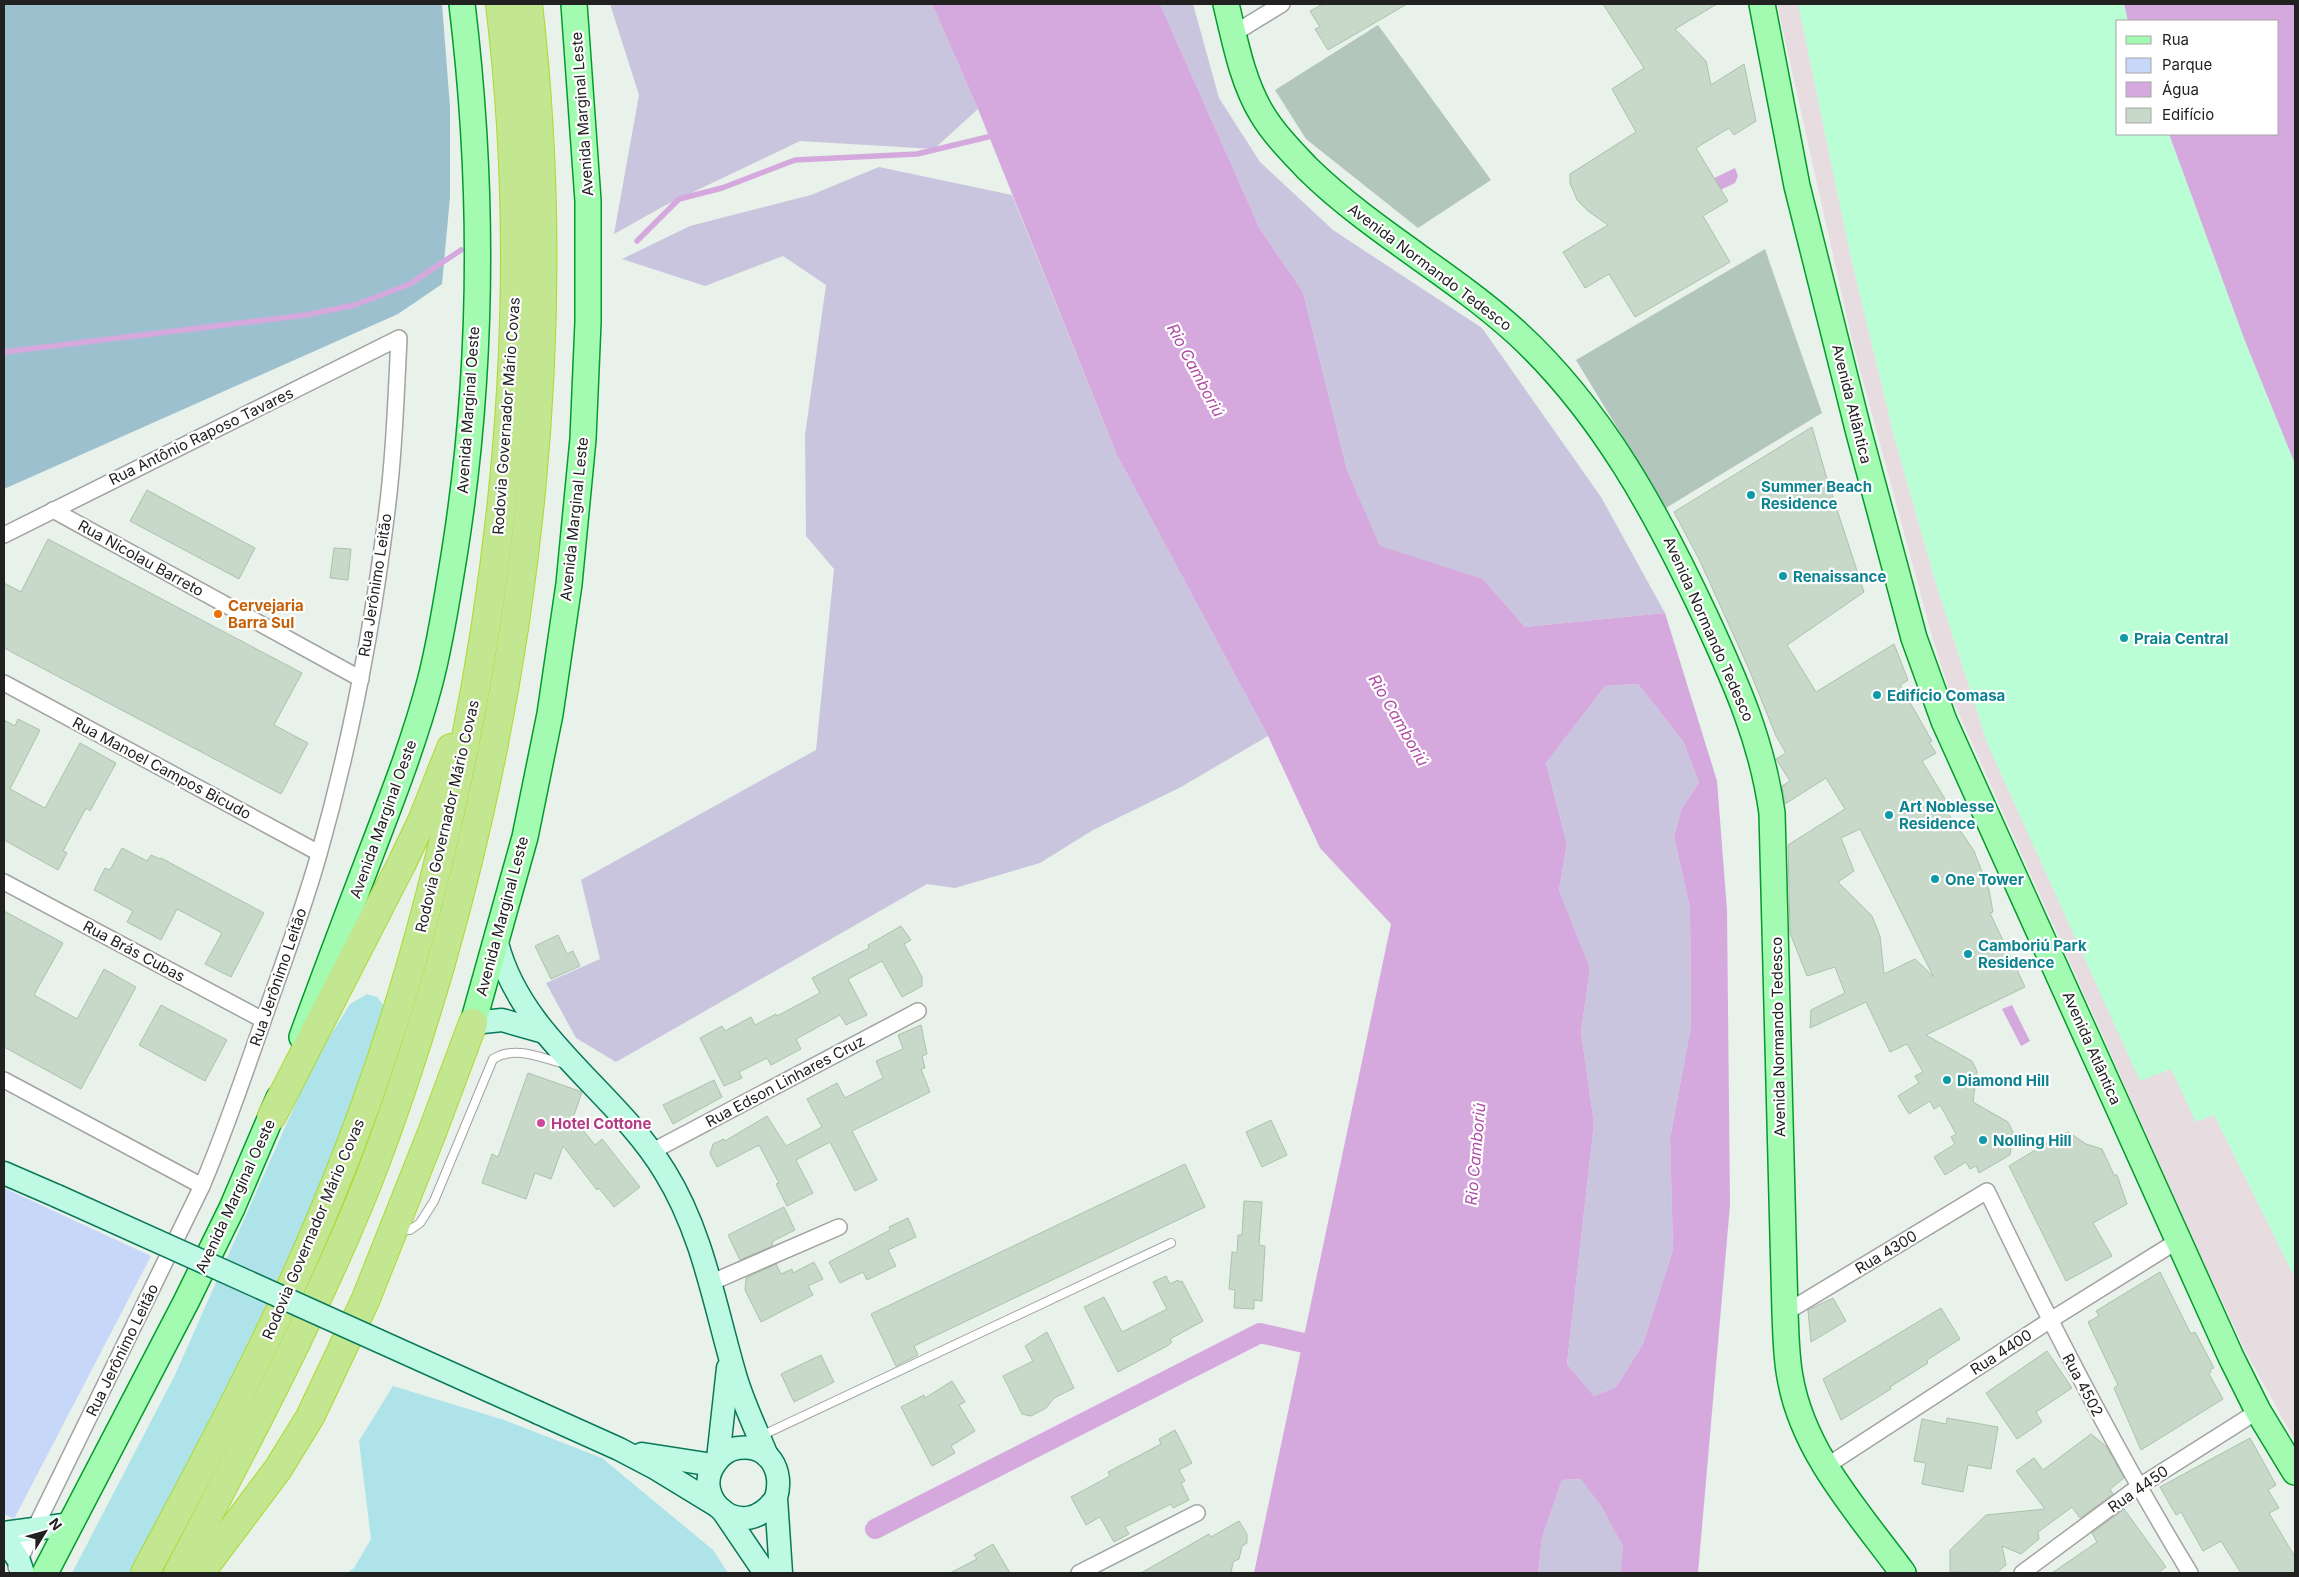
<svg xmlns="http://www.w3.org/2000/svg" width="2299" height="1577" viewBox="0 0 2299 1577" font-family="Inter,sans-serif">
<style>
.construction{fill:#b3c6be}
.grass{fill:#afe3ea}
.forest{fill:#9dc0cf}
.wetland{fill:#c9c5df}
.sand{fill:#b9fed4}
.park{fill:#c7d7f9}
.plaza{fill:#e7dce0}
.water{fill:#d5a9de;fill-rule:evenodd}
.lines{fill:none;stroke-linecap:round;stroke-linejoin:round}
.stream{stroke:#d5a9de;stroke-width:5.5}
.canal{stroke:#d5a9de;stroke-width:20}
.building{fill:#c8d8c9;stroke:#aac3ab;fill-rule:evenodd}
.service-casing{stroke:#a2a2a2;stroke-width:10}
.minor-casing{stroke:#a2a2a2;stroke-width:18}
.secondary-casing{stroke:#077958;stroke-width:25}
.primary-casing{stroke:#029b2c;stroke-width:28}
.motorway-casing{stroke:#acd92b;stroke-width:30}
.service{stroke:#fff;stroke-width:8}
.minor{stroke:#fff;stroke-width:15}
.secondary{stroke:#bef9e4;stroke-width:22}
.primary{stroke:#a3fbb2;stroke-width:25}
.motorway{stroke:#c3e691;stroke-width:28}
.secondary-bridge-casing{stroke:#077958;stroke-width:25;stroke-linecap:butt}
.secondary-bridge{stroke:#bef9e4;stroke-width:22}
.culture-dot{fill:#0f9aa8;stroke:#fff;stroke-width:2}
.food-dot{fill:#e8710a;stroke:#fff;stroke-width:2}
.hotel-dot{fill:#d1479c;stroke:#fff;stroke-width:2}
.labels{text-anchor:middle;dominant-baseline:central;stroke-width:4.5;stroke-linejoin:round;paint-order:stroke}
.street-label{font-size:15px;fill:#212121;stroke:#fff}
.culture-label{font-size:15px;font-weight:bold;fill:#0d838f;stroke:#fff;text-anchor:start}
.food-label{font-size:15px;font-weight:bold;fill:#c56008;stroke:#fff;text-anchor:start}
.hotel-label{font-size:15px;font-weight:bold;fill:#b23c85;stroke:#fff;text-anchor:start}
.water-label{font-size:16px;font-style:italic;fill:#b04da6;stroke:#fff}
</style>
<rect width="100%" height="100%" fill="#e8f1ea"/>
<g class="construction">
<polygon points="1378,25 1491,180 1418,228 1306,139 1275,90"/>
<polygon points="1765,249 1822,413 1666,508 1576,360"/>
</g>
<g class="grass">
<polygon points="367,994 377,997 384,1006 380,1026 349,1120 296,1240 214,1416 131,1573 72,1573 174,1377 314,1062 350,1004"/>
<polygon points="393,1386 504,1420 602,1458 713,1550 728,1573 347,1573 354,1568 371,1539 359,1441"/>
</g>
<polygon class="forest" points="4,4 442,4 450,107 450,197 442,284 398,314 4,489"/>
<g class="wetland">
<polygon points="610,4 932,4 978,109 934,149 800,141 664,206 614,234 639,95"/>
<polygon points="1160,4 1193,4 1219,98 1260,162 1333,230 1482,328 1601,497 1665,613 1525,627 1483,579 1380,547 1347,470 1303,292 1260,229"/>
<polygon points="879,167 1012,195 1117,455 1268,736 1181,787 1093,830 1040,863 955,888 927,884 616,1062 576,1038 546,983 600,959 581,880 816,750 834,569 806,536 805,435 826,285 783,256 705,286 622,259 690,226 811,195"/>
<polygon points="1638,684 1683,741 1699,782 1681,810 1674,837 1690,908 1691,1026 1670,1139 1673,1250 1643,1344 1616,1387 1594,1396 1567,1364 1594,1123 1581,1032 1590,968 1559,890 1567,844 1546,763 1605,686"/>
<polygon points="1582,1479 1601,1506 1623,1547 1620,1573 1538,1573 1542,1538 1562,1480"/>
</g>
<polygon class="sand" points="1798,4 2124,4 2128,21 2118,21 2118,134 2169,134 2245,341 2295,464 2295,1278 2214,1115 2196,1122 2140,1082 1987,743 1935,581 1894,437 1850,254"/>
<polygon class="park" points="4,1188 151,1256 14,1519 4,1514"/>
<polygon class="plaza" points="1777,4 1798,4 1850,254 1894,437 1935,581 1987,743 2140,1081 2171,1069 2196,1122 2214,1115 2295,1278 2295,1441 2246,1352 2200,1254 1951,696 1933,640 1852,340"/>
<g class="water">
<path d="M932,4H1160L1260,229L1303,292L1347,470L1380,546L1483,579L1525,627L1665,613L1717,781L1727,910L1730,1205L1698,1573H1620L1623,1547L1601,1506L1581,1479L1562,1480L1542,1538L1538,1573H1254L1391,924L1320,848L1268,736L1117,455L978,109ZM1638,684L1683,741L1699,782L1681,810L1674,837L1690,908L1691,1026L1670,1139L1673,1250L1643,1344L1616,1387L1594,1396L1567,1364L1594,1123L1581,1032L1590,968L1559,890L1567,844L1546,763L1605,686Z"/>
<polygon points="2124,4 2295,4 2295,464 2245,341 2169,134 2278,134 2278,21 2128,21"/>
<polygon points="1735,168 1738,176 1735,183 1714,193 1708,181"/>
<polygon points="2012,1005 2030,1041 2021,1046 2002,1009"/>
</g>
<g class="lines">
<g class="stream">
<polyline points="637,241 679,199 722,188 795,160 917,154 996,135"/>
<polyline points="4,352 306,315 355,305 410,284 461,250"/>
</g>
<polyline class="canal" points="875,1529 1260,1333 1330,1349"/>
</g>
<g class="building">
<polygon points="1323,4 1407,4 1328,50 1315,29 1320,27 1310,11"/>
<polygon points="1603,4 1717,4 1675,29 1706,61 1711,85 1744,64 1756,121 1734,135 1729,128 1696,148 1728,201 1703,216 1730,262 1635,317 1609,274 1585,288 1563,252 1608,225 1588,211 1577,200 1570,183 1570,174 1636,132 1612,89 1644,68"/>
<path d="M1812,427L1827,479L1864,592L1787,645L1816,692L1894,644L1908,680L1900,685L1932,741L1929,742L1936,753L1922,761L1950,807L1946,810L1974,851L1989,890L1993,912L1990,913L2025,987L1926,1035L1972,1061L1977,1071L1973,1102L2008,1122L2013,1132L2010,1155L1979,1173L1976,1166L1970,1169L1966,1162L1945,1175L1934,1157L1955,1144L1951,1137L1956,1134L1940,1105L1934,1109L1930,1101L1909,1114L1898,1096L1919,1083L1915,1076L1923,1072L1907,1044L1890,1052L1866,1002L1810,1028L1811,1010L1845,993L1835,967L1807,976L1790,933L1788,845L1845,809L1826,778L1785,804L1782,786L1790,781L1776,759L1786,753L1776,736L1749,669L1700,561L1674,512ZM1860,829L1926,962L1934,977L1915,959L1884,974L1880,936L1872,916L1838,882L1854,871L1841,838Z"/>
<polygon points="147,490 255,548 239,579 130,521"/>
<polygon points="48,539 302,673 274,725 308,743 281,794 4,648 4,583 21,592"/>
<polygon points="334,548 351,549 348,580 330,578"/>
<polygon points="18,719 40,730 10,789 45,808 80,743 116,763 90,811 86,808 63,851 67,853 58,870 4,840 4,720 15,726"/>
<polygon points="122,848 147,861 151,855 160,859 161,858 264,913 231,977 205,964 222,933 177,909 161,940 127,922 133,911 94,890 105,868 110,870"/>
<polygon points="4,911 63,943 34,995 77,1019 104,969 136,987 81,1089 4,1047"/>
<polygon points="901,926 911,940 904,944 922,977 922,986 902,997 882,961 848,979 867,1015 846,1025 840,1015 796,1039 801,1049 771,1065 767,1058 739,1072 742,1078 724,1086 700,1038 722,1026 725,1031 751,1017 755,1025 776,1014 777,1016 820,993 812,978 869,948 868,945"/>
<polygon points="558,935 567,954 573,951 580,966 551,979 535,946"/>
<polygon points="161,1005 227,1040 205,1081 139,1045"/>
<polygon points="921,1025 927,1054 922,1056 925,1068 921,1069 930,1092 852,1131 877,1180 855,1191 830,1142 796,1160 813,1193 787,1206 776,1184 779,1183 759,1145 717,1167 710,1154 713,1144 724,1139 725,1141 767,1116 786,1146 822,1127 807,1099 837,1083 845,1098 883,1078 876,1061 903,1049 898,1035"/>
<polygon points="528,1073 582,1092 573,1118 595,1145 602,1139 640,1187 614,1207 599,1188 597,1190 563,1146 551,1179 535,1173 526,1199 482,1183 492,1154 498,1157"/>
<polygon points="714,1080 722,1097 673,1124 663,1105"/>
<polygon points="1271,1120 1287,1155 1262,1167 1246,1132"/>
<polygon points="2068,1132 2086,1144 2102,1149 2114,1175 2117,1175 2127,1204 2093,1223 2112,1256 2066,1281 2009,1166 2060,1135"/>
<polygon points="1185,1164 1205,1207 914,1346 918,1355 896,1366 871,1314"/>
<polygon points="1244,1201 1262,1202 1259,1245 1265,1246 1262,1301 1254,1300 1254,1309 1234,1308 1235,1290 1229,1289 1232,1252 1237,1253 1238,1235 1242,1235"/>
<polygon points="784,1207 795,1230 773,1241 772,1246 740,1260 728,1235"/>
<polygon points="908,1218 916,1237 888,1250 896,1266 867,1280 863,1272 840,1283 829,1262 890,1230 889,1227"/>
<polygon points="814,1262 823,1279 808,1286 813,1295 761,1322 745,1290 746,1278 776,1264 781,1274 792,1269 793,1273"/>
<polygon points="2160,1272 2191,1334 2195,1332 2214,1368 2210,1370 2211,1372 2209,1374 2223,1399 2141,1450 2114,1388 2118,1385 2088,1322 2099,1316 2096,1311"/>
<polygon points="1166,1276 1170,1284 1178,1280 1180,1282 1182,1281 1203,1321 1170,1339 1172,1342 1167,1346 1118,1372 1084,1307 1104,1297 1122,1332 1167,1309 1153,1282"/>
<polygon points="1833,1298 1846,1321 1811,1342 1808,1310"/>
<polygon points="1941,1308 1960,1339 1927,1360 1928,1363 1890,1387 1891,1389 1841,1420 1823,1379"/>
<polygon points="1047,1332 1074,1388 1054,1398 1046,1408 1031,1416 1022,1414 1003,1376 1033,1361 1025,1346"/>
<polygon points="2047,1351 2072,1388 2036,1412 2042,1422 2017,1439 1986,1393"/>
<polygon points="821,1355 834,1382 794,1402 781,1374"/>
<polygon points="952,1381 965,1402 959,1405 975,1431 951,1446 955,1453 932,1466 901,1407 924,1395 925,1398"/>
<polygon points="1947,1418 1998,1427 1991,1469 1968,1465 1963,1492 1922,1484 1926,1463 1914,1461 1922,1419 1946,1424"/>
<polygon points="1175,1430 1192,1463 1179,1470 1185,1481 1181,1483 1189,1500 1173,1508 1171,1504 1125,1527 1129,1534 1114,1542 1100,1517 1086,1525 1071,1497 1110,1476 1108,1472 1161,1444 1159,1439"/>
<polygon points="2091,1434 2107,1447 2124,1478 2110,1489 2113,1494 2080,1518 2072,1507 2038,1532 2039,1539 2021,1554 2002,1546 2006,1565 1996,1573 1950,1572 1950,1550 1986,1515 2045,1509 2016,1471 2034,1458 2043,1470"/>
<polygon points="2250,1438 2276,1485 2268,1490 2279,1508 2269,1513 2295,1557 2295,1573 2241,1573 2221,1541 2203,1551 2181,1512 2176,1515 2160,1487"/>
<polygon points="2124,1509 2166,1567 2158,1573 2052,1573 2097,1542 2092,1533"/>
<polygon points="1239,1521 1247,1534 1247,1543 1242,1546 1239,1559 1233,1562 1231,1573 1141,1573 1209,1534 1211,1537"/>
<polygon points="993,1544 1010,1573 950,1573 977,1559 974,1555"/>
</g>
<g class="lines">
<defs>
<g id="service">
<path d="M399,1228L410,1230L420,1223L434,1201L493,1059C516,1045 541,1058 565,1064"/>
<polyline points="761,1436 1171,1243"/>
</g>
<g id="minor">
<polyline points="1233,34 1282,4"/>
<polyline points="53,510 361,679"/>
<path d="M4,535L399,338C396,398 394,458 386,518C372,631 350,744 319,854C303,911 282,966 263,1021C244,1076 225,1132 202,1186L16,1567"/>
<polyline points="4,683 319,853"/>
<polyline points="4,882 263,1020"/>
<polyline points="4,1080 202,1186"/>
<polyline points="651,1152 918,1011"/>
<polyline points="710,1283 839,1227"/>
<path d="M1785,1313L1987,1191C2049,1321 2115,1450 2190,1573"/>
<polyline points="1825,1467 2049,1321 2179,1240"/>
<polyline points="1079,1573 1197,1513"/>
<polyline points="2022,1573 2138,1487 2258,1411"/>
</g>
<g id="secondary">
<path d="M497,943C521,1038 616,1091 665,1172C703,1233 715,1307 735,1375C743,1403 756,1429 767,1456"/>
<polyline points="473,1023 502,1020 544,1032"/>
<polyline points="4,1173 57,1196"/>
<polyline points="539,1413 619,1449 657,1469 716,1505"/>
<polyline points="642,1454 713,1465"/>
<polyline points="718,1459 728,1368"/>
<path d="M776,1498C744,1546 688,1498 716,1462C721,1455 729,1449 738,1448C769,1443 784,1471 776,1498L781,1573"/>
<polyline points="723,1511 765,1573"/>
<polyline points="4,1533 71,1524"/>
<polyline points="4,1537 19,1561 23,1573"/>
</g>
<g id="primary">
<path d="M1226,4C1235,41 1242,81 1262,114C1274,134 1291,151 1307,168C1371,231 1451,273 1517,333C1602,411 1658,515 1706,618C1736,683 1762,741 1772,813L1785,1313C1786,1334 1786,1356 1790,1377C1803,1453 1859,1513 1903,1573"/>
<polyline points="1762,4 1797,186 1859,433 1914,638 1944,721 2231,1357 2258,1411 2295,1472"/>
<polyline points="473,1023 525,837 550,714 569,584 583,439 588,322 588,201 574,4"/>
<path d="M302,1037C325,974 349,911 373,848C394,793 415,739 430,682C441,640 447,598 454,556C483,375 484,186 462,4"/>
<polyline points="45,1573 186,1302 232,1208 279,1098"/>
</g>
<g id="motorway">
<polyline points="272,1116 402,863 422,821 451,748"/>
<path d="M145,1573C211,1450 277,1327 330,1197C390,1052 433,901 464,748C513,504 530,252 500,4"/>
<path d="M178,1573C241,1452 306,1331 359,1204C391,1126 417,1045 441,963C529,654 565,324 528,4"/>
<polyline points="200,1573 278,1469 310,1417 365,1301 433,1130 473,1023"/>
</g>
</defs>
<use href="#service" class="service-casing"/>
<use href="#minor" class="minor-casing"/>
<use href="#secondary" class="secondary-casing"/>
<use href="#primary" class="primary-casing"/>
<use href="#motorway" class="motorway-casing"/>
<use href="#service" class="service"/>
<use href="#minor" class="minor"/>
<use href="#secondary" class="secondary"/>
<use href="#primary" class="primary"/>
<use href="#motorway" class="motorway"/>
<defs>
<polyline id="secondary-bridge" points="57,1196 539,1413"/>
</defs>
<use href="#secondary-bridge" class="secondary-bridge-casing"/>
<use href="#secondary-bridge" class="secondary-bridge"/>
</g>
<g class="culture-dot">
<circle cx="1751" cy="495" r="5"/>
<circle cx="1783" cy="576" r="5"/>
<circle cx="2124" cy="638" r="5"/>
<circle cx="1877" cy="695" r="5"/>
<circle cx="1889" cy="815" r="5"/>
<circle cx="1935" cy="879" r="5"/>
<circle cx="1968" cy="954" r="5"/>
<circle cx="1947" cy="1080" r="5"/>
<circle cx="1983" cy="1140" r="5"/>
</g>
<circle class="food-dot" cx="218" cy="614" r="5"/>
<circle class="hotel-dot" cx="541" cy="1123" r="5"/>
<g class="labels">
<g class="street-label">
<text transform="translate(582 114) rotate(-94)">Avenida Marginal Leste</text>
<text transform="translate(1430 267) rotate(37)">Avenida Normando Tedesco</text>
<text transform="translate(1852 404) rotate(76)">Avenida Atlântica</text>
<text transform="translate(468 410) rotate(-86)">Avenida Marginal Oeste</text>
<text transform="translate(506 416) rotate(-86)">Rodovia Governador Mário Covas</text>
<text transform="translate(201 436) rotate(-26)">Rua Antônio Raposo Tavares</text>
<text transform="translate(574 519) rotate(-84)">Avenida Marginal Leste</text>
<text transform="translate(141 558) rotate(29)">Rua Nicolau Barreto</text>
<text transform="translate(375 585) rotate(-81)">Rua Jerônimo Leitão</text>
<text transform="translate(1709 629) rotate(66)">Avenida Normando Tedesco</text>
<text transform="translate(162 768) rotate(28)">Rua Manoel Campos Bicudo</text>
<text transform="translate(447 816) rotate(-77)">Rodovia Governador Mário Covas</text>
<text transform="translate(383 819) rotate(-70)">Avenida Marginal Oeste</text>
<text transform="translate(502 916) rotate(-75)">Avenida Marginal Leste</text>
<text transform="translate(134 951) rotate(28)">Rua Brás Cubas</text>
<text transform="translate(278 977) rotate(-71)">Rua Jerônimo Leitão</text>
<text transform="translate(1778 1037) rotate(-91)">Avenida Normando Tedesco</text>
<text transform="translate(2092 1048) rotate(66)">Avenida Atlântica</text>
<text transform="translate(785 1081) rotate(-28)">Rua Edson Linhares Cruz</text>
<text transform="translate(235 1196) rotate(-65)">Avenida Marginal Oeste</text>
<text transform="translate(313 1229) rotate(-67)">Rodovia Governador Mário Covas</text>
<text transform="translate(1886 1252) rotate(-31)">Rua 4300</text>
<text transform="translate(122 1350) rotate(-64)">Rua Jerônimo Leitão</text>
<text transform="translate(2001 1352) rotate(-33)">Rua 4400</text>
<text transform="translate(2083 1385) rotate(62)">Rua 4502</text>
<text transform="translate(2138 1489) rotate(-35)">Rua 4450</text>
</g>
<g class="culture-label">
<text x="1761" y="486">Summer Beach<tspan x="1761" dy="17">Residence</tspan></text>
<text x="1793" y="576">Renaissance</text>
<text x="2134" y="638">Praia Central</text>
<text x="1887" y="695">Edifício Comasa</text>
<text x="1899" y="806">Art Noblesse<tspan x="1899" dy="17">Residence</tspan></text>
<text x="1945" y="879">One Tower</text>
<text x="1978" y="945">Camboriú Park<tspan x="1978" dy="17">Residence</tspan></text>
<text x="1957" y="1080">Diamond Hill</text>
<text x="1993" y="1140">Nolling Hill</text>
</g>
<g class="food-label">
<text x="228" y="605">Cervejaria<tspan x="228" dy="17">Barra Sul</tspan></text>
</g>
<g class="hotel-label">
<text x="551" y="1123">Hotel Cottone</text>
</g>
<g class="water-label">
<text transform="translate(1196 370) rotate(62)">Rio Camboriú</text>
<text transform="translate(1399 720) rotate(60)">Rio Camboriú</text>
<text transform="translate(1475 1154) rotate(-85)">Rio Camboriú</text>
</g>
</g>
<rect width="2299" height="1577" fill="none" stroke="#212121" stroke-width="10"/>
<rect x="2116" y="20" width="162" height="115" fill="#ffffff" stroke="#a6a6a6"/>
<rect x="2126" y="36" width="25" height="8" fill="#a3fbb2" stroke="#a6a6a6"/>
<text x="2162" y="45" font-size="15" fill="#212121">Rua</text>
<rect x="2126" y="58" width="25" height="15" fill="#c7d7f9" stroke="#a6a6a6"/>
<text x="2162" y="70" font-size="15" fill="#212121">Parque</text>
<rect x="2126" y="82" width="25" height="15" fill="#d5a9de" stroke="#a6a6a6"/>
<text x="2162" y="95" font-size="15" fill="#212121">Água</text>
<rect x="2126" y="108" width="25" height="15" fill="#c8d8c9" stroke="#a6a6a6"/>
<text x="2162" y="120" font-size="15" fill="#212121">Edifício</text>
<g transform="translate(45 1532) rotate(53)" stroke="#ffffff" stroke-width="4" paint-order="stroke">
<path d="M0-4L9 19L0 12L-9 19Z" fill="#212121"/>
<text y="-8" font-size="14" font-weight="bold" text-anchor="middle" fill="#212121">N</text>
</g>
</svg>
